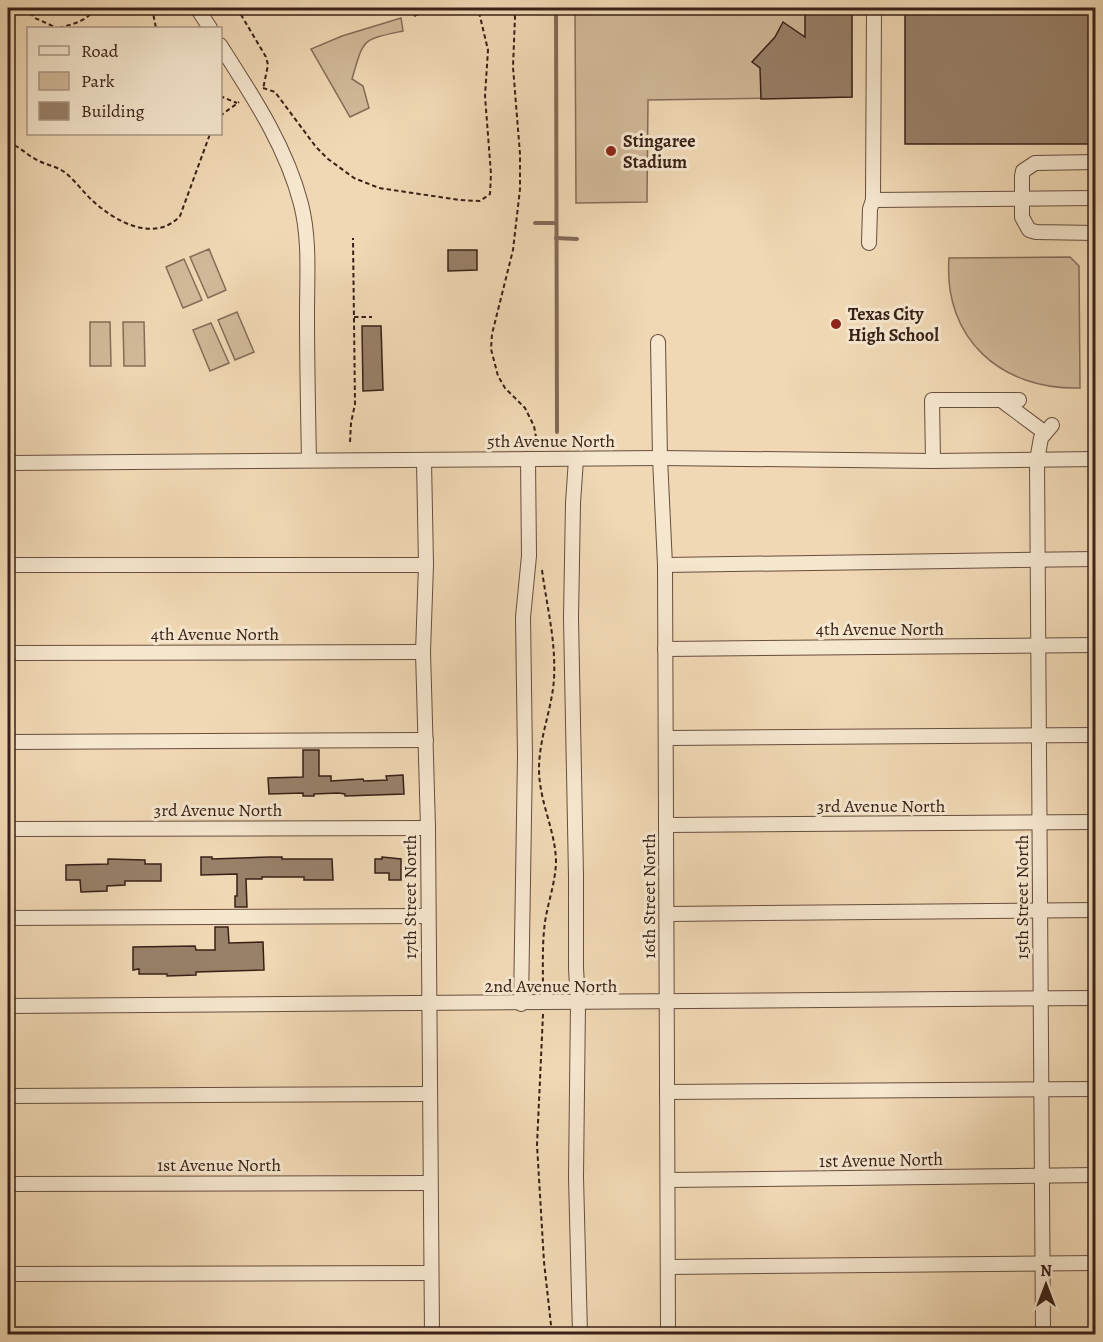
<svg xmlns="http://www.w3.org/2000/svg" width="1103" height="1342" viewBox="0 0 1103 1342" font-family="Alegreya,serif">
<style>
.green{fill:#d1b999;stroke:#856c58;stroke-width:1.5}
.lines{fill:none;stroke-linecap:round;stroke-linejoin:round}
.stream{stroke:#826955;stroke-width:4}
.building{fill:#988069;stroke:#392017;stroke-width:1.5}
.minor-casing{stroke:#674e3e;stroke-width:16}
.path{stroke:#392017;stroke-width:2;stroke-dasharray:4.5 3;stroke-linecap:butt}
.minor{stroke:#f5e6ce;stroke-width:14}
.poi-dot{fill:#8f2418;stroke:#f5e6ce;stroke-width:2}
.labels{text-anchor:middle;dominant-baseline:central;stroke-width:6;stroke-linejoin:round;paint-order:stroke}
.poi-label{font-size:18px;font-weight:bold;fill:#392017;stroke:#f5e6ce;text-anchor:start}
.street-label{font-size:18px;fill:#392017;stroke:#f5e6ce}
</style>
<rect width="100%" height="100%" fill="#f0d8b4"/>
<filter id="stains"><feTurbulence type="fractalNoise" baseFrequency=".00333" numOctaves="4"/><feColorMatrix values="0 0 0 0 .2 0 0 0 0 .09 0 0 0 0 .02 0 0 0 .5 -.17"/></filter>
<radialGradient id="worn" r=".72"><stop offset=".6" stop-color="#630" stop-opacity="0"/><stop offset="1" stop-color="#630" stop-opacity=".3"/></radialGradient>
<g class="green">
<polygon points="575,8 850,8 852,97 648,100 647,202 576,203"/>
<path d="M401,18L403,31C361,40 364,38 352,79L363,86L369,108L350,117L311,49L342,36Z"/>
<polygon points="209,249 226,290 208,298 190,257"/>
<path d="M1070,257L1079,266L1080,388C1001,390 943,339 949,258Z"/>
<polygon points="184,259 202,300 183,308 166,267"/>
<polygon points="237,312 254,352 235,360 218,320"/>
<polygon points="90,322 110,322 111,366 90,366"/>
<polygon points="123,322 144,322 145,366 124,366"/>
<polygon points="211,323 229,363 210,371 193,330"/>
</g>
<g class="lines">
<g class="stream">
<polyline points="556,8 557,432"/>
<polyline points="535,223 556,223"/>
<polyline points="556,238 577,239"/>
</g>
</g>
<g class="building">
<polygon points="943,8 1095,8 1095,144 905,144 905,12 943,12"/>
<polygon points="805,9 852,9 852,97 761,99 760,68 752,62 775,37 783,22 805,37"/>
<polygon points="448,250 477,250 477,270 448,271"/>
<polygon points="362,326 381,326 383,390 363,391"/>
<polygon points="303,750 319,750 319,776 331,776 331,781 363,779 364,781 387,780 386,776 403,775 404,794 345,796 345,794 338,793 314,794 314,796 303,796 303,793 269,794 268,778 303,777"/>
<polygon points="201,857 212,857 212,859 269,857 282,857 282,859 332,859 333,880 304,880 304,877 262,877 262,879 246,879 247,907 235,907 235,896 237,896 237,874 201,875"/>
<polygon points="382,857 401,859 401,880 389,880 389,873 375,873 375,859 382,859"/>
<polygon points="108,859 145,860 145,864 161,864 161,881 125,881 125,885 107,886 107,891 81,892 80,880 66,880 66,865 108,864"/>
<polygon points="215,927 228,927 229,943 263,942 264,970 196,972 196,975 167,976 167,974 139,974 139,969 133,970 133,947 195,946 196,950 215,950"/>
</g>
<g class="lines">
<defs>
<g id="minor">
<polyline points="197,8 210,28"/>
<polyline points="874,8 873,200 1096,198"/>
<path d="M220,45C252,95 286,146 301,204C310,239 307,277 307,313C307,362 308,411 309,460"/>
<polyline points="1096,162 1035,163 1023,171 1022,176 1022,217 1029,230 1036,232 1096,233"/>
<polyline points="869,243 870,209 873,200"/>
<polyline points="658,342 660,458 665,565 668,1334"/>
<polyline points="1001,400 1044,432"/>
<polyline points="576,459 573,503 571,618 576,876 576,968 578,1003 576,1177 580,1334"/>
<polyline points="424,460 426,565 423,652 428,828 432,1334"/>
<polyline points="933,461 932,400 1019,400"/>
<polyline points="8,463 660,458 933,461 1096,459"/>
<polyline points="8,565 426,565"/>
<polyline points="665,565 1096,559"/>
<polyline points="665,649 1096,645"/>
<polyline points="8,653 423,652"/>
<polyline points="666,738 1096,735"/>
<polyline points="8,742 426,740"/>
<polyline points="667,825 1096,822"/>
<polyline points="8,829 428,828"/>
<polyline points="667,914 1096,910"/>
<polyline points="8,918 428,916"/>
<polyline points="521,1004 525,756 523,617 529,556 528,459"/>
<polyline points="8,1006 1096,998"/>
<polyline points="667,1092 1096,1089"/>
<polyline points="8,1096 430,1094"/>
<polyline points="668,1180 1096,1175"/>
<polyline points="8,1184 430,1183"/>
<polyline points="668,1267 1096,1263"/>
<polyline points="8,1274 431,1273"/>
<polyline points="1043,1334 1037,460 1041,438 1052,425"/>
</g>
</defs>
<use href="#minor" class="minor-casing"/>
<g class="path">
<polyline points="24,8 35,18 57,28"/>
<polyline points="152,8 156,28"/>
<polyline points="237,8 266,57 268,65 263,89"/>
<polyline points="513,8 515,17 513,67 520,154 520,189 513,250 492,334 491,349 498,376 505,388 525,408 534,426 538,448"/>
<polyline points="8,11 14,8"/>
<polyline points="414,16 431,8"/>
<path d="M59,28C73,24 88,21 95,8"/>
<polyline points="263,88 275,92 316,147 328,159 354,178 379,188 460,200 480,201 490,194 491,174 485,96 488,50 478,8"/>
<polyline points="220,96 237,103"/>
<polyline points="220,116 239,102"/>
<path d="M8,142C19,146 28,156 39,161C49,166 60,167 68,175C77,183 84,193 94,202C116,222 155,243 180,216L210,134"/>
<polyline points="354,317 372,317"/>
<polyline points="350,442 351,423 355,404 353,238"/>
<path d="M542,570C547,608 556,640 554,679C552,709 539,738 539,769C539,802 556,831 556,863C555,884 548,902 545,922C542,944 543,968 543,990"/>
<polyline points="543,1014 537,1145 544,1262 552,1334"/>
</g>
<use href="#minor" class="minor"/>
</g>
<g class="poi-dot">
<circle cx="611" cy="151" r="6"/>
<circle cx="836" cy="324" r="6"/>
</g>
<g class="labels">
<g class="poi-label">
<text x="623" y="141">Stingaree<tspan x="623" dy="21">Stadium</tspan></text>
<text x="848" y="314">Texas City<tspan x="848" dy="21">High School</tspan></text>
</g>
<g class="street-label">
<text x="551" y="441">5th Avenue North</text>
<text x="880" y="629">4th Avenue North</text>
<text x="215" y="634">4th Avenue North</text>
<text x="881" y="806">3rd Avenue North</text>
<text x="218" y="810">3rd Avenue North</text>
<text transform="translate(649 896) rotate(-90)">16th Street North</text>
<text transform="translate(410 897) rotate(-90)">17th Street North</text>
<text transform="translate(1022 897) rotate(-90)">15th Street North</text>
<text x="551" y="986">2nd Avenue North</text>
<text transform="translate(881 1160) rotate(-1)">1st Avenue North</text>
<text x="219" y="1165">1st Avenue North</text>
</g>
</g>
<rect width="1103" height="1342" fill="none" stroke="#f0d8b4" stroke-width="30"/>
<rect x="9" y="9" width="1085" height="1324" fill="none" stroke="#392017" stroke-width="3"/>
<rect x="15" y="15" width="1073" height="1312" fill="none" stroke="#392017" stroke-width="1.5"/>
<rect x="27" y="27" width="195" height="108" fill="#f5e6ce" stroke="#aa9785" stroke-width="1.5"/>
<rect x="39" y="46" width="30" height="9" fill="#f5e6ce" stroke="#aa9785" stroke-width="1.5"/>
<text x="81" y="57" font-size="18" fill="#392017">Road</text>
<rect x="39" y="72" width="30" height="18" fill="#d1b999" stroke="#aa9785" stroke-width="1.5"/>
<text x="81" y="87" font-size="18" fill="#392017">Park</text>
<rect x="39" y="102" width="30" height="18" fill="#988069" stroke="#aa9785" stroke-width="1.5"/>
<text x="81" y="117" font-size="18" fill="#392017">Building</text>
<g transform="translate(1046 1285)" stroke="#f5e6ce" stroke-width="4.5" paint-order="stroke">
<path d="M0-4.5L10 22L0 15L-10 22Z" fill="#392017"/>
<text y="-9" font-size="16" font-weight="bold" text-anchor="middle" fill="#392017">N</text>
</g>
<rect width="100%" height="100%" filter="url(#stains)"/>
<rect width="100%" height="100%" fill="url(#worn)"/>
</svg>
